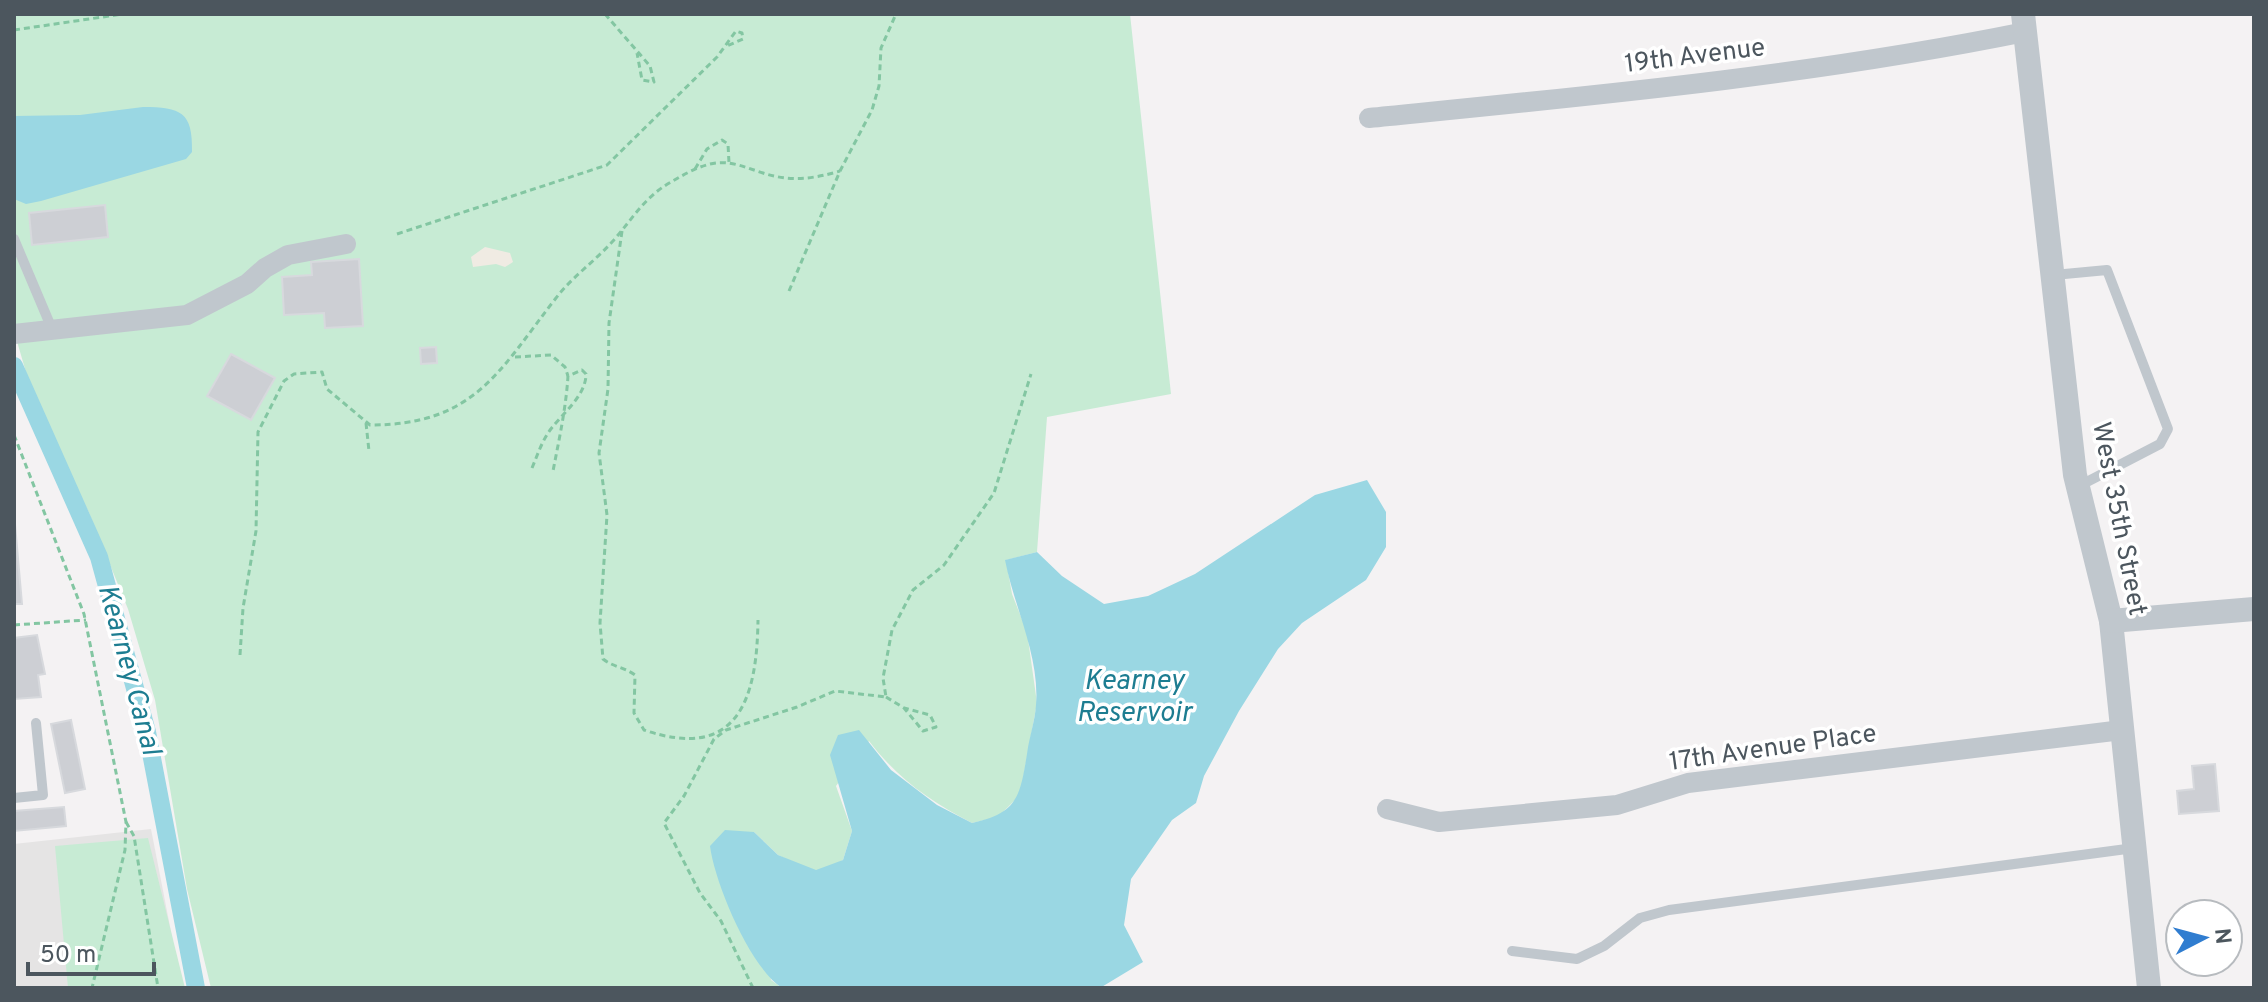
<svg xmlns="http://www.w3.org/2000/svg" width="2268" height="1002" viewBox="0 0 2268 1002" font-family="Overpass,sans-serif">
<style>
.education{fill:#e5e4e4}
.green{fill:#c7ebd4}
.sand{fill:#f0ebe3}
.water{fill:#9ad7e3}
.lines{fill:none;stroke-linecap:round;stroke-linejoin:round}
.canal{stroke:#9ad7e3;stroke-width:18}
.building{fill:#cdcfd4;stroke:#d7d9dd;stroke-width:2}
.path{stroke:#83c6a2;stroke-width:3;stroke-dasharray:6 4;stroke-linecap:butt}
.service{stroke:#c0c7cd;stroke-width:10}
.minor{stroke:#c0c7cd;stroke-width:20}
.tertiary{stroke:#c0c7cd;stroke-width:24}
.labels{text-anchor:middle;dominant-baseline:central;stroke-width:7;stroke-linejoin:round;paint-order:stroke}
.street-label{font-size:26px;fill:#4c565e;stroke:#fff}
.water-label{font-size:28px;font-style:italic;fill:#1d7d91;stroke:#fff}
</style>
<rect width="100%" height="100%" fill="#f4f2f3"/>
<polygon class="education" points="151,829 182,988 14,988 14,844"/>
<g class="green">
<path d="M14,14H1130L1171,394L1047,417L1037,552L1006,560L1012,594L1027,632L1037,703L1020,795L998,817L972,823C931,802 897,778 869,741L836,786L852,831L843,860L818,874L778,855L754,832L771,980L782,988H211L187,889L155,700L128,609L89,513L32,393L14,331Z"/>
<polygon points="148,838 185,988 68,988 55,846"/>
</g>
<polygon class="sand" points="485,247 510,253 513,262 505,267 496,264 473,267 471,257"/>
<g class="water">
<path d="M143,107C181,107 193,112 192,152L186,159L41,201L26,204L14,199V116L80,115Z"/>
<path d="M1367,480L1386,512V547L1366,580L1302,623L1278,649L1239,711L1204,776L1196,803L1172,820L1131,879L1124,925L1143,962L1100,988H782C750,967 715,884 710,846L725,830L754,832L778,855L816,870L843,860L852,831L830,755L838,735L859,730L891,770L937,805L972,823C1018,813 1020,796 1027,754C1029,738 1035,721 1036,705C1040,656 1014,607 1005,560L1037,552L1062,576L1104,604L1148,596L1195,574L1315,495Z"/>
</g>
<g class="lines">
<polyline class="canal" points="14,366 99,557 147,732 196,988"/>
</g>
<g class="building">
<polygon points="105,205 108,237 32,245 29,213"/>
<polygon points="359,259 363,326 325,328 324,313 284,315 282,277 312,275 311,262"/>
<polygon points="436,347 437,363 421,364 420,348"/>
<polygon points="231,354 275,378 251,420 207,396"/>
<polygon points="14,513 22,604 14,604"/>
<polygon points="37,635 45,674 38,675 41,697 14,699 14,638"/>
<polygon points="71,720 85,789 65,793 51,724"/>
<polygon points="2215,764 2219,811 2179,814 2177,791 2194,789 2192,766"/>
<polygon points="64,807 66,826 14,831 14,811"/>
</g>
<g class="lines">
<g class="path">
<polyline points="605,14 650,66 654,82 642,80 637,53"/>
<polyline points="14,30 123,14"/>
<polyline points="695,169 707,149 722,140 728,144 729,163"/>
<path d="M622,231L609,323L608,389L599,453L607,515L600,623L603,659C613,667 624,667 635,675L634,713L644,730C738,762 757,699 758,620"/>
<polyline points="397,234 607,165 717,57 736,31 742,33 743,39 727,46"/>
<polyline points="789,291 840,171 872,110 879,86 881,48 896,14"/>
<polyline points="515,357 551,355 565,367 568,376"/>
<polyline points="366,423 369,451"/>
<polyline points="14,435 84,614 126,822 125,850 92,988"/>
<path d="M532,468C537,456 541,444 548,433C560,415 586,397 586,374L582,370L568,376C566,408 559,440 553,471"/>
<polyline points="14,625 86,620"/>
<path d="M240,655L243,608L256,531L258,432L284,381L294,374L322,372L327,389L370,425C475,425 499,371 556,298C572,277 594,262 612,242C632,220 644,197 671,182C685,174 700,165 716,163C732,161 747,168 763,173C790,182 813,179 840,171"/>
<polyline points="886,697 904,708 923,731 936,727 930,715 904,708"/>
<polyline points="126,822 134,836 158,988"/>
<polyline points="753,988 721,921 700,893 664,823 684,796 714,739 726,730 797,707 835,691 886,697 883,678 892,630 913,590 944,565 994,493 1031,374"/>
</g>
<g class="service">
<polyline points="14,239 52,329"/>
<polyline points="2054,275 2107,270 2168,429 2160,444 2079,486"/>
<polyline points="14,798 43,795 36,723"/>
<polyline points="1512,951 1577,959 1604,946 1640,918 1669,910 2134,848"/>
</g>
<g class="minor">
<path d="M1369,118C1589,96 1808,76 2025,32"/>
<polyline points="14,334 187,315 247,284 265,268 288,255 346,244"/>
<polyline points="1387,809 1439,822 1617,805 1688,783 2122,730"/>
</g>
<g class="tertiary">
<polyline points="2023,14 2075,475 2111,621 2149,988"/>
<polyline points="2111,621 2254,609"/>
</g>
</g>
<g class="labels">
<g class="street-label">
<text transform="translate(1695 57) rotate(-7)">19th Avenue</text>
<text transform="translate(2118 519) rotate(79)">West 35th Street</text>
<text transform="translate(1773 749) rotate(-8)">17th Avenue Place</text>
</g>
<g class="water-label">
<text transform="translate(128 670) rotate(75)">Kearney Canal</text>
<text x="1134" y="682">Kearney<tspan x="1134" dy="32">Reservoir</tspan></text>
</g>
</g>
<rect width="2268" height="1002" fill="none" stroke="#4c565e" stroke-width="32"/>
<g transform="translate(2204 938) rotate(84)"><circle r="38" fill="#ffffff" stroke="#b7bbbf" stroke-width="2"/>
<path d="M0-6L14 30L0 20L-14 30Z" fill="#307dd0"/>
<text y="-12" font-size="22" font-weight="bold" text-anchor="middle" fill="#4c565e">N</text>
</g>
<path d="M28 962v12h126v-12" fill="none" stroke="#4c565e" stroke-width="4"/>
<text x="40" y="962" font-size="24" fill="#4c565e" stroke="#ffffff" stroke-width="6" paint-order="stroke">50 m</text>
</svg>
